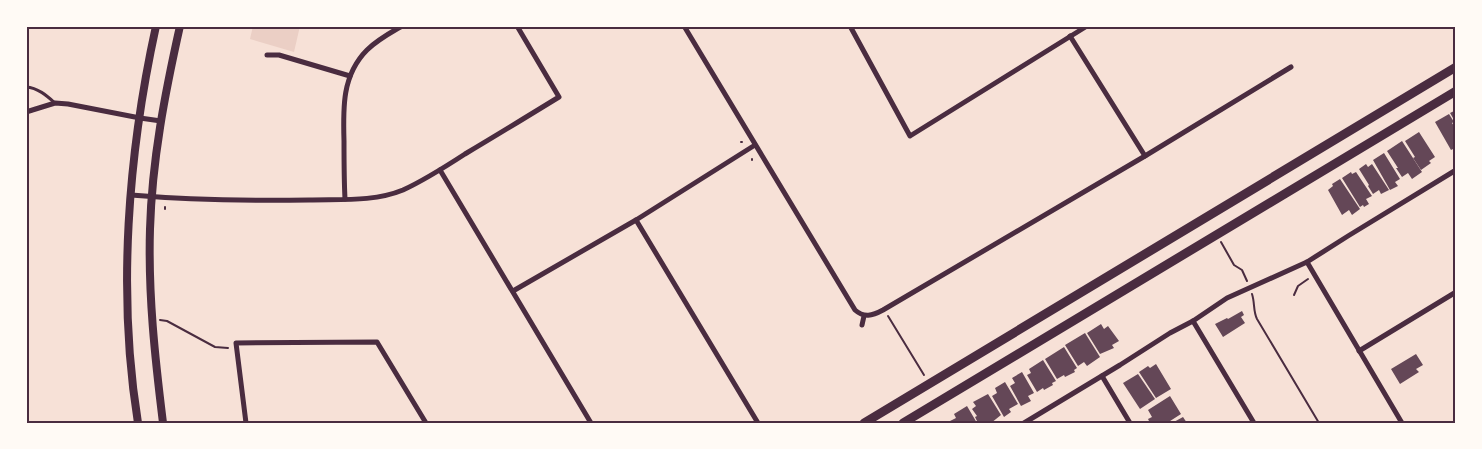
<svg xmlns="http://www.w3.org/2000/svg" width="1482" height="449" viewBox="0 0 1482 449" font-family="'Titillium Web',sans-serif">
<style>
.green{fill:#ebcfc5}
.building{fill:#644757}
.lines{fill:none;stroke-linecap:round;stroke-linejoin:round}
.path{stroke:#4a2c40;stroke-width:2}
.service{stroke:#4a2c40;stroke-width:3}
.minor{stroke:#4a2c40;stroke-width:5}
.secondary{stroke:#4a2c40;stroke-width:8}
.primary{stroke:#4a2c40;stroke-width:9}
.neatline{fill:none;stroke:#4a2c40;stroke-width:2}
</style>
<rect width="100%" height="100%" fill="#f7e1d7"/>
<polygon class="green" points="253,26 300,26 294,52 250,39"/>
<g class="building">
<polygon points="1456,110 1456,123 1450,113"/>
<polygon points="1449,114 1454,122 1452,123 1456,129 1456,154 1453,149 1451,150 1435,122"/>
<polygon points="1419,132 1435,157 1429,161 1431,163 1421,170 1413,158 1415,157 1405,141"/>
<polygon points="1402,141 1422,172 1412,179 1408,173 1402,177 1396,168 1398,168 1387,151"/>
<polygon points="1384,153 1400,179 1395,182 1398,186 1390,190 1373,160"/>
<polygon points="1366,164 1368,167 1372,164 1389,190 1381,194 1379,190 1373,194 1368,186 1369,185 1359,169"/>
<polygon points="1351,172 1352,174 1356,172 1372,196 1366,199 1369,204 1364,207 1363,205 1360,207 1342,178"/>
<polygon points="1340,179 1360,209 1352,215 1349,210 1342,215 1328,190 1333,186 1332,184"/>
<polygon points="1242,311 1244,315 1241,317 1245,323 1223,337 1215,324 1227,318 1228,319"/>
<polygon points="1101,324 1104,329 1108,326 1119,341 1112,345 1114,348 1100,354 1087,333"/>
<polygon points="1085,333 1100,357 1087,366 1084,362 1078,366 1065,345"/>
<polygon points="1064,347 1077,368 1074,370 1075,372 1065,377 1064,375 1057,379 1045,359"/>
<polygon points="1416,354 1423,365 1416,369 1419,372 1400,384 1391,369"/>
<polygon points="1043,360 1056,381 1052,383 1053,385 1044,390 1043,388 1037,392 1027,375 1031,373 1029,369"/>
<polygon points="1156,364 1171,389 1156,398 1139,372 1148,366 1150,368"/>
<polygon points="1022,372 1034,393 1028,396 1031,401 1021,406 1010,386 1015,383 1012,378"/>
<polygon points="1138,374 1155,399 1140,409 1123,383"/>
<polygon points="1005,382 1018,404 1009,409 1011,412 1004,417 992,396 997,393 995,388"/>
<polygon points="988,394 1001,415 991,423 987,422 978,423 975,417 977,416 972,409 976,406 973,402"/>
<polygon points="1170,396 1181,414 1167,423 1150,423 1148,419 1152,417 1148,410"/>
<polygon points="967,406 977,423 951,423 950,421 956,418 954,414"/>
<polygon points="1183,417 1187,423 1172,423"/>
</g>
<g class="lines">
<g class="path">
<polyline points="741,142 742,142"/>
<polyline points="752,160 752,159"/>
<polyline points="165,207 165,209"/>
<polyline points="1221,242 1234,265 1242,270 1247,281"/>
<path d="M1252,294C1255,303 1253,311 1257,319L1319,423"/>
<polyline points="1294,295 1298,286 1308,279"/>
<polyline points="888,316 924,375"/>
<polyline points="160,320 167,321 215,347 228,348"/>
</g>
<path class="service" d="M26,87C38,88 46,95 55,103"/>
<g class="minor">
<path d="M684,26L855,310C864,318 872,316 883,310L1145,156L1291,67"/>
<polyline points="850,26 910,136 1087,26"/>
<polyline points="1070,36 1145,156"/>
<polyline points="267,55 279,55 350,76"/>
<polyline points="26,112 55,103 68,104 140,118 161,121"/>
<polyline points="440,170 591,423"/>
<path d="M131,195C190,200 249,201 309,200C340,199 374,202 403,190C425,180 445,167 465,154C497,135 528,116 559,97L517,26"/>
<path d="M345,199C344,180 344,160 344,141C343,108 342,75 367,50C377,40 390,33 402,26"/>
<polyline points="636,220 758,423"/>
<polyline points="1307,262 1402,423"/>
<polyline points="513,291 636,220 755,145"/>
<polyline points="1193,321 1254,423"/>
<polyline points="862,325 864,316"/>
<polyline points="1359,351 1456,292"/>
<polyline points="1102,376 1130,423"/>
<polyline points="246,423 236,343 377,342 426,423"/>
<polyline points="1024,423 1120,365 1170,333 1193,321 1227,298 1307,262 1348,236 1456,170"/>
</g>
<g class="secondary">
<path d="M138,423C117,293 128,154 156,26"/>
<path d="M163,423C155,358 148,294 150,229C152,160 165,93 180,26"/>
</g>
<g class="primary">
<polyline points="864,423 1456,67"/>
<polyline points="903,423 1456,91"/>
</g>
</g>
<rect width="1482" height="449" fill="none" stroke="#fffaf5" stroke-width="55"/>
<rect x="28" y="28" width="1426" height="394" class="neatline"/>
</svg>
